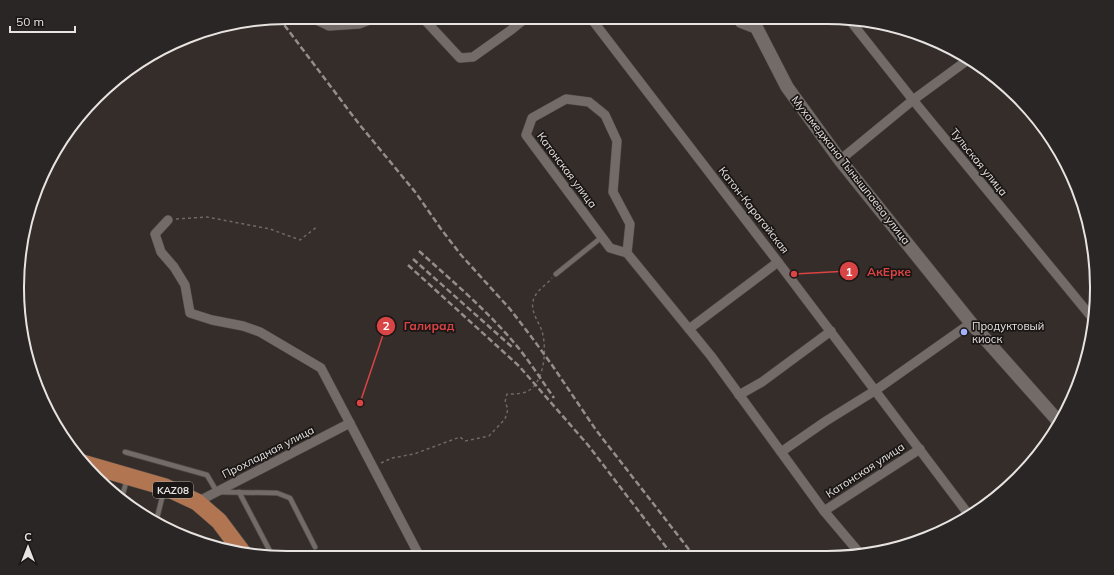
<svg xmlns="http://www.w3.org/2000/svg" width="1114" height="575" viewBox="0 0 1114 575" font-family="Mulish,sans-serif">
<style>
.lines{fill:none;stroke-linecap:round;stroke-linejoin:round}
.lane-casing{stroke:#514b48;stroke-width:6}
.street-casing{stroke:#514b48;stroke-width:10}
.secondary-casing{stroke:#514b48;stroke-width:14}
.highway-casing{stroke:#514b48;stroke-width:18}
.path{stroke:#6f6966;stroke-width:1.5;stroke-dasharray:3 3;stroke-linecap:butt}
.lane{stroke:#736b67;stroke-width:4.5}
.street{stroke:#736b67;stroke-width:9}
.secondary{stroke:#736b67;stroke-width:13}
.highway{stroke:#b27552;stroke-width:17}
.rail{stroke:#948e8b;stroke-width:2.5;stroke-dasharray:6 3;stroke-linecap:butt}
.poi-dot{fill:#a2b2fd;stroke:#1a1615;stroke-width:1.5}
.labels{text-anchor:middle;dominant-baseline:central;stroke-width:3.5;stroke-linejoin:round;paint-order:stroke}
.shield{fill:#1a1615;stroke:#aaa6a3;stroke-width:1}
.shield-label{font-size:10px;font-weight:bold;fill:#e7e3e0}
.street-label{font-size:11px;fill:#e7e3e0;stroke:#1a1615}
.poi-label{font-size:11px;fill:#e7e3e0;stroke:#1a1615;text-anchor:start}
.rim{fill:none;stroke:#e7e3e0;stroke-width:2}
.leader{fill:none;stroke:#d94444;stroke-width:1.5}
.callout-dot{fill:#d94444;stroke:#1a1615;stroke-width:1.5}
.mark-label{font-size:12px;text-anchor:middle;font-weight:bold;fill:#fff}
.callout-label{font-size:12px;text-anchor:middle;font-weight:bold;fill:#d94444;stroke:#1a1615;stroke-width:3.5;stroke-linejoin:round;paint-order:stroke}
</style>
<rect width="100%" height="100%" fill="#342d2a"/>
<g class="lines">
<defs>
<g id="lane">
<polyline points="50,165 52,161"/>
<polyline points="556,274 602,237"/>
<polyline points="125,452 207,475 217,492 277,493 290,498 315,547"/>
<polyline points="239,492 273,557"/>
<polyline points="121,501 127,479"/>
<polyline points="156,522 164,490"/>
</g>
<g id="street">
<polyline points="310,17 329,26 359,24 377,17"/>
<polyline points="422,17 460,58 473,57 511,30 527,17"/>
<polyline points="590,17 778,262 969,515"/>
<polyline points="736,17 740,23 758,30"/>
<polyline points="848,18 913,100 1094,320"/>
<polyline points="840,160 913,100 969,59"/>
<polyline points="168,220 155,234 161,252 174,267 185,285 190,313 212,320 243,326 260,332 321,368 420,557"/>
<polyline points="627,253 630,224 613,192 617,141 605,115 589,102 566,99 532,118 526,135 610,248 627,253 689,329"/>
<polyline points="778,262 689,329 711,356 824,511 920,449"/>
<polyline points="739,395 762,382 831,331"/>
<polyline points="781,452 826,421 876,390 971,323"/>
<polyline points="197,502 350,423"/>
<polyline points="824,511 862,556"/>
</g>
<polyline id="secondary" points="751,17 787,87 840,160 971,323 1059,422"/>
<polyline id="highway" points="82,463 165,487 197,502 219,521 243,553"/>
</defs>
<use href="#lane" class="lane-casing"/>
<use href="#street" class="street-casing"/>
<use href="#secondary" class="secondary-casing"/>
<use href="#highway" class="highway-casing"/>
<g class="path">
<polyline points="176,219 207,217 270,229 300,240 318,226"/>
<path d="M381,463L392,458L414,454L460,437L465,441L489,436L505,419L508,409L505,402L507,394C513,394 523,394 528,391C545,381 547,349 542,331C538,320 528,309 535,296C538,290 547,284 552,278"/>
</g>
<use href="#lane" class="lane"/>
<use href="#street" class="street"/>
<use href="#secondary" class="secondary"/>
<use href="#highway" class="highway"/>
<g class="rail">
<polyline points="279,18 359,124 416,193 441,229 461,255 510,309 530,335 552,365 596,430 694,556"/>
<path d="M419,251C450,279 483,307 510,338C527,357 540,378 554,398"/>
<polyline points="413,259 512,347"/>
<polyline points="408,265 519,366 588,445 673,556"/>
</g>
</g>
<circle class="poi-dot" cx="964" cy="332" r="4"/>
<g class="labels">
<rect class="shield" x="153" y="482" width="40" height="16" rx="3"/>
<g class="shield-label">
<text x="173" y="490">KAZ08</text>
</g>
<g class="street-label">
<text transform="translate(979 162) rotate(51)">Тульская улица</text>
<text transform="translate(567 170) rotate(53)">Катонская улица</text>
<text transform="translate(851 170) rotate(52)">Мухамеджана Тынышпаева улица</text>
<text transform="translate(754 210) rotate(52)">Катон-Карагайская</text>
<text transform="translate(268 452) rotate(-27)">Прохладная улица</text>
<text transform="translate(865 470) rotate(-33)">Катонская улица</text>
</g>
<g class="poi-label">
<text x="972" y="326">Продуктовый<tspan x="972" dy="13">киоск</tspan></text>
</g>
</g>
<path d="M0 0H1114V575H0ZM287 24H827A263 263 0 0 1 1090 287V288A263 263 0 0 1 827 551H287A263 263 0 0 1 24 288V287A263 263 0 0 1 287 24Z" fill="#2a2625" fill-rule="evenodd"/>
<path class="rim" d="M287 24H827A263 263 0 0 1 1090 287V288A263 263 0 0 1 827 551H287A263 263 0 0 1 24 288V287A263 263 0 0 1 287 24Z"/>
<path class="leader" d="M794 274L849 271M360 403L386 326"/>
<g class="callout-dot">
<circle cx="794" cy="274" r="4"/>
<circle cx="360" cy="403" r="4"/>
<circle cx="849" cy="271" r="10"/>
<circle cx="386" cy="326" r="10"/>
</g>
<g class="mark-label">
<text x="849" y="276">1</text>
<text x="386" y="330">2</text>
</g>
<g class="callout-label">
<text x="889" y="276">АкЕрке</text>
<text x="429" y="330">Галирад</text>
</g>
<g transform="translate(28 547)" stroke="#1a1615" stroke-width="3" paint-order="stroke">
<path d="M0-3L7 15L0 10L-7 15Z" fill="#e7e3e0"/>
<text y="-6" font-size="11" font-weight="bold" text-anchor="middle" fill="#e7e3e0">С</text>
</g>
<path d="M10 26v6h65v-6" fill="none" stroke="#e7e3e0" stroke-width="2"/>
<text x="16" y="26" font-size="12" fill="#e7e3e0" stroke="#1a1615" stroke-width="3" paint-order="stroke">50 m</text>
</svg>
